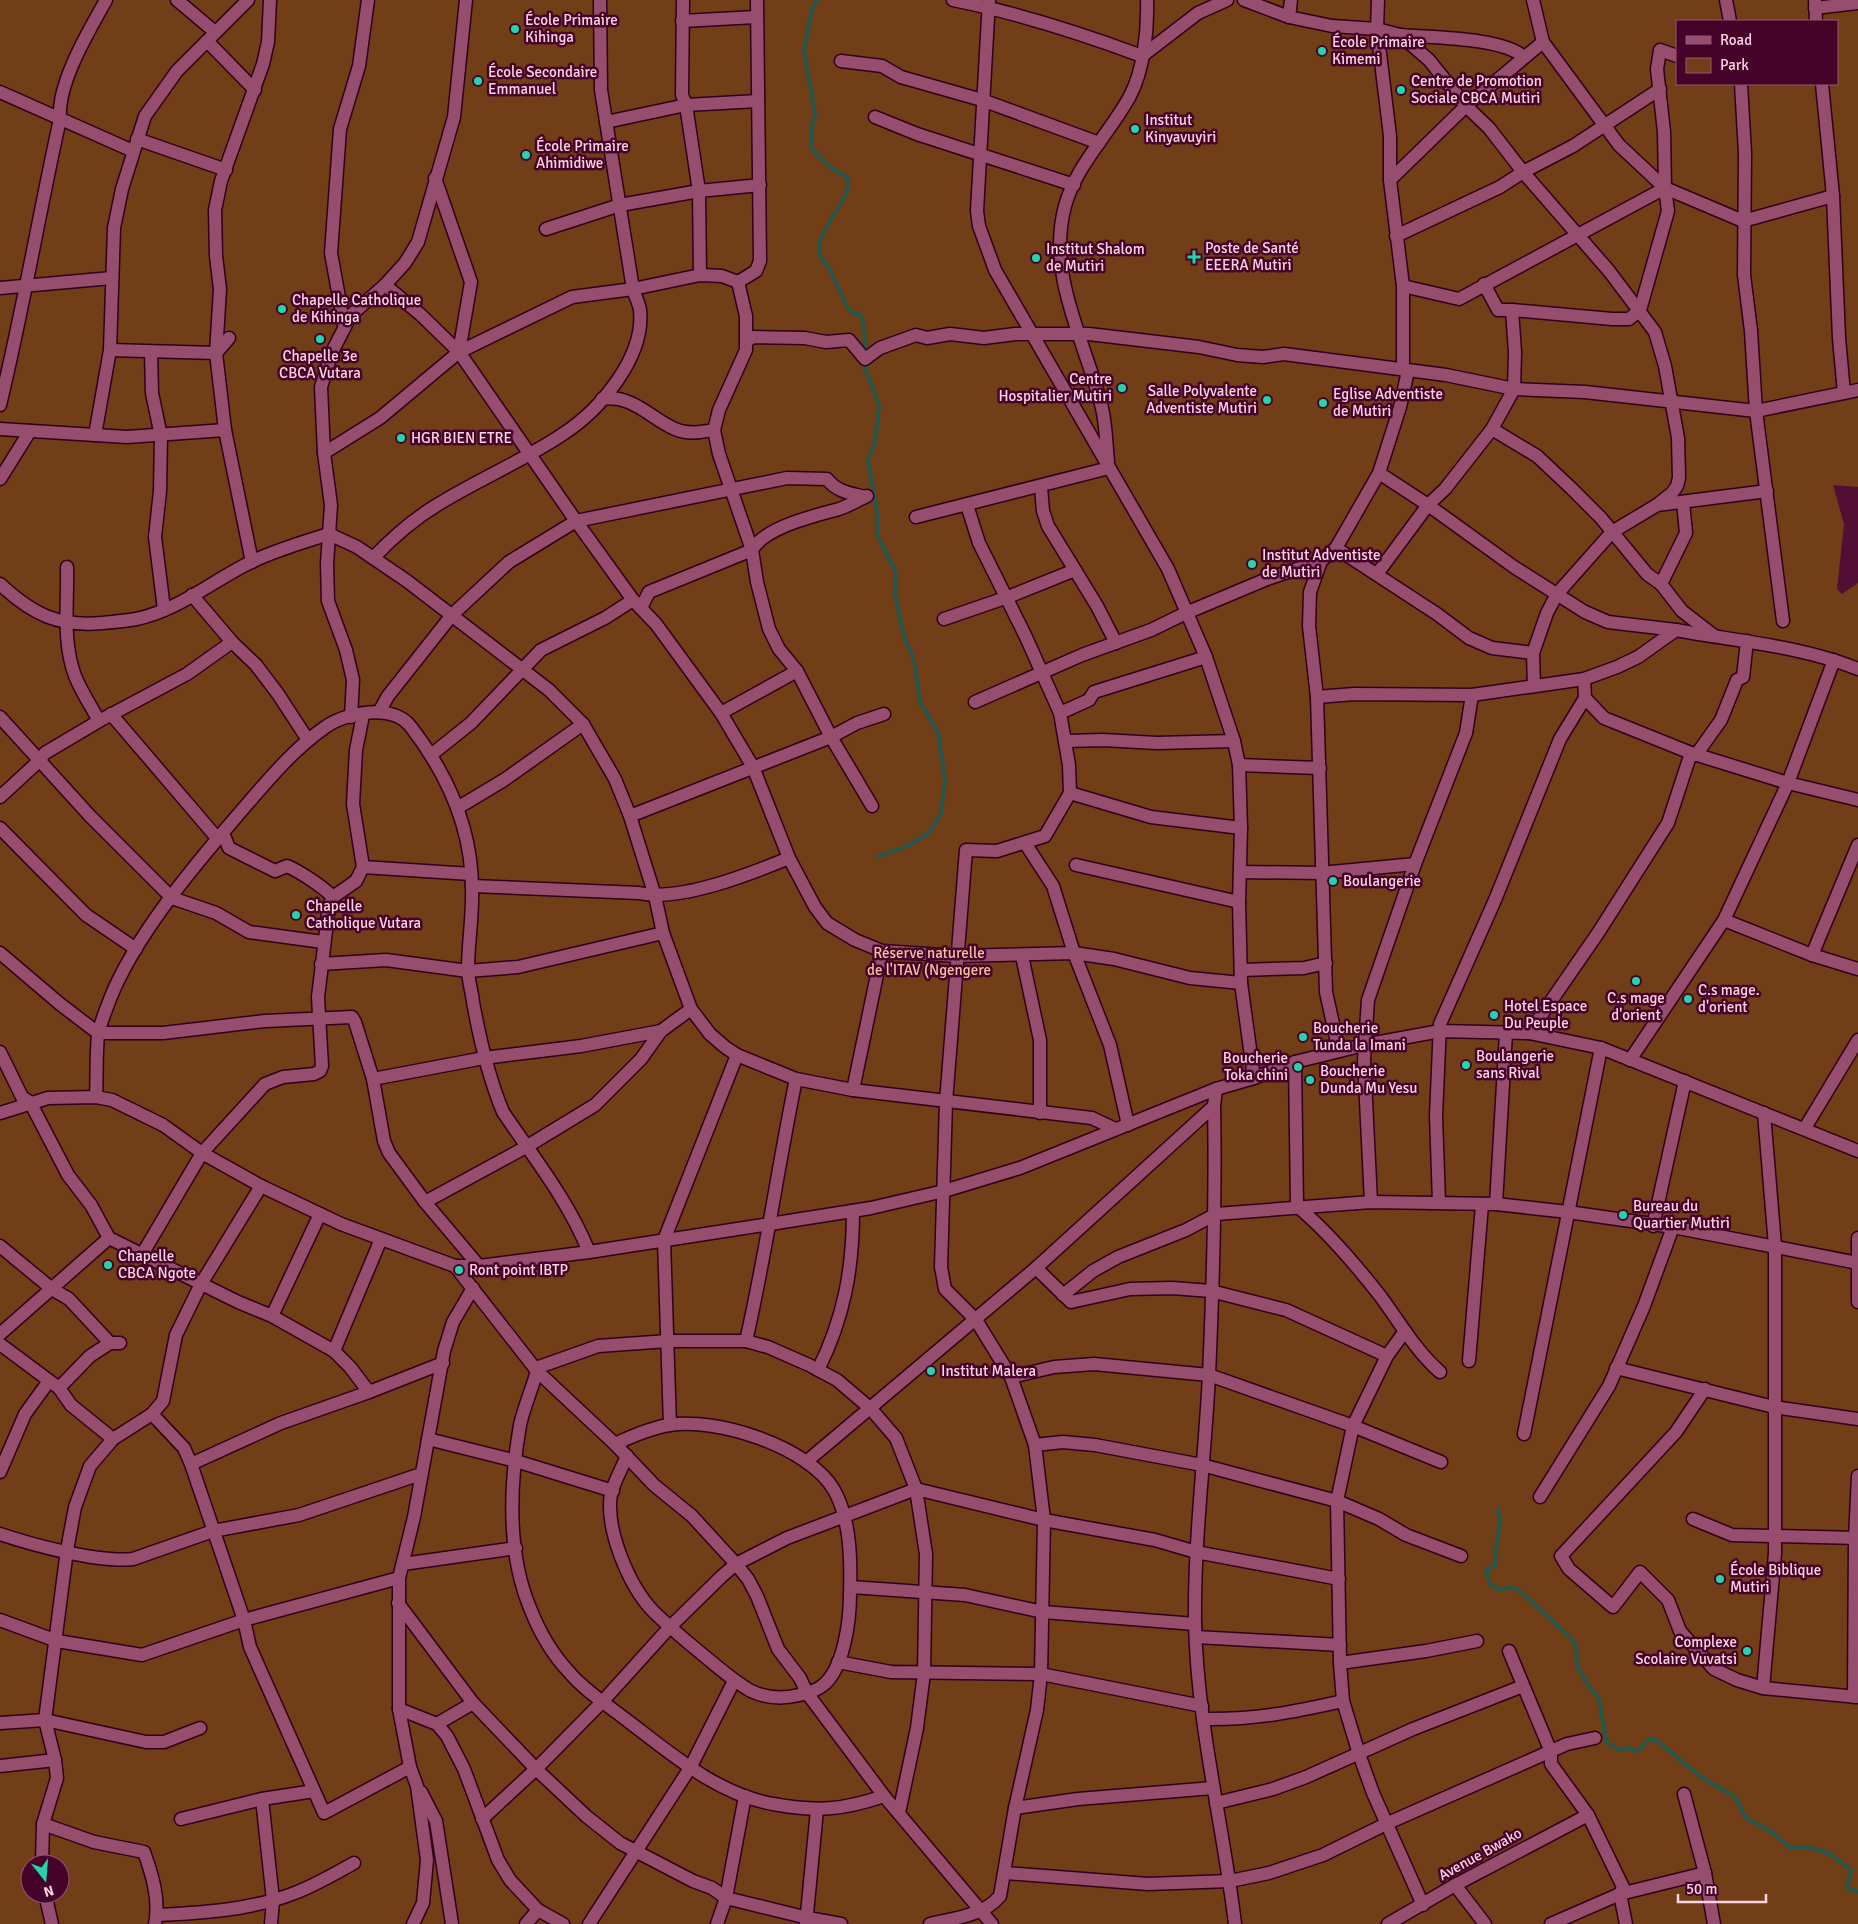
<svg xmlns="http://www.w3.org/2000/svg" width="1858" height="1924" viewBox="0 0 1858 1924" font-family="Signika,sans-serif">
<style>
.green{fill:#723e18;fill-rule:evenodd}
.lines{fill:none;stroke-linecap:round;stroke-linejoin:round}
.stream{stroke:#25574a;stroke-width:4}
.minor-casing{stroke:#30001a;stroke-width:15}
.minor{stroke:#964d6e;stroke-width:12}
.poi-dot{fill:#23d5af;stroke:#460329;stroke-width:2}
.labels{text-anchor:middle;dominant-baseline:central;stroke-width:5;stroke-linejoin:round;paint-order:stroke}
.poi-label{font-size:15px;fill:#fed3e3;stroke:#460329;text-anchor:start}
.park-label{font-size:15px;fill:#f4c2a2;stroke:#460329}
.street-label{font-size:15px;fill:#fed3e3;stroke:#460329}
</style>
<rect width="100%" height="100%" fill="#520f33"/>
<path class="green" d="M0,0H1858V487L1833,485L1844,524L1837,589L1842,594L1858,583V1924H0ZM1677,21H1837V84H1677ZM30,1864H60V1894H30Z"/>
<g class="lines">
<g class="stream">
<path d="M817,0L812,9L804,50L815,115L811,131V148L830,167L848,178C852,203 812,232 820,255C822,260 826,264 829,268C835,281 841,294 847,307L852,313H859L864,324L865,352"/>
<polyline points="865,362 865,368 879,406 875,442 868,461 877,511 877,535 896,572 896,599 904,637 914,660 920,702 938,732 945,780 941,813 929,833 909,845 878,857"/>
<path d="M1498,1510C1503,1530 1493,1545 1496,1564L1486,1571L1490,1584L1497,1589L1513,1588L1520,1591L1570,1637L1576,1645L1577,1666L1590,1688L1599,1698L1606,1741L1618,1750L1630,1748L1634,1751L1640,1749L1648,1740L1655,1739L1701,1777L1735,1797L1746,1818L1772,1832L1789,1847H1810L1830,1854L1851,1870L1847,1888L1858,1892"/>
</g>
<defs>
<g id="minor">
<polyline points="177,0 215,32"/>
<polyline points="683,0 682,95 686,105 699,191 700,275"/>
<path d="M953,0C1018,13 1080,33 1142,56L1198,13L1227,0"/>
<polyline points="989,0 977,211 979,226 995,270 1168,569 1206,657 1234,741 1239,765 1241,828 1239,902 1241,983 1254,1078"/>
<polyline points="1244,0 1289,17 1332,26 1377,29 1400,35 1429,60 1466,106 1489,128 1523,172 1609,271 1655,332 1665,366 1678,438 1679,478 1677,486 1672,493 1657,505"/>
<polyline points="1378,0 1377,29 1390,136 1390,180 1403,286 1403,370"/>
<polyline points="1533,0 1543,42 1619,145 1665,188 1743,221 1833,196"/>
<polyline points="1726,0 1730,21"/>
<polyline points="1815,0 1816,21"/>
<polyline points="1815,8 1858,3"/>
<polyline points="1289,17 1291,0"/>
<polyline points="682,21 756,17"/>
<path d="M1400,35C1431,38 1502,37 1524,57"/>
<polyline points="207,41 255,90"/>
<polyline points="841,61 882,66 901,77 982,100 1099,143"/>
<polyline points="1741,84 1745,153 1744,275 1751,331 1756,411 1783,621"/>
<polyline points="1822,84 1833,196 1839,338 1844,393"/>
<polyline points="0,92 133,151"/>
<polyline points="875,117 917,134 1074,185"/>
<polyline points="606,122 686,105 758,101"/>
<polyline points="137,139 226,170"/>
<polyline points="435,178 471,282 459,352"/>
<polyline points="1390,180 1466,106 1543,42"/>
<polyline points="546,229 620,205 699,191 760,185"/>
<polyline points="1396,236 1500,187 1523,172 1573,146 1660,89"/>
<polyline points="738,282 746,316 746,350 719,410 714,430 719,454 752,550 757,582 769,629 779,649 797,671 831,737 872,806"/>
<polyline points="738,282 756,271 760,261 757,0"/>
<polyline points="385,285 421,315 459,352 576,521 633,600 656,624 721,713 753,767 789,858 815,907 827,923 855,940 882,951 957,956 1074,953 1114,959 1190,978 1241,983"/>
<polyline points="1403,286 1459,299 1665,188"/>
<polyline points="0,288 112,278"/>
<polyline points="1512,310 1612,319 1629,319 1640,310 1668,211 1665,188 1664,132 1657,69 1660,50 1677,56"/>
<polyline points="344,325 331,253 340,129 359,66 368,0"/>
<polyline points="747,341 753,337 805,338 826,342 849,340 865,359 880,348 916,335 927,338 950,334 984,338 1015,334 1089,334 1199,347 1237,355 1263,357 1284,354 1369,365 1446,375 1514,389 1585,392 1756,411 1858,390"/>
<polyline points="110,350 216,353 229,338"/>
<polyline points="151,353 152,393 161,436 160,491 155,537 164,609"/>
<path d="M602,399C632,394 650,418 675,429C688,435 701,432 714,430"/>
<path d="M0,405C23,310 39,214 60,119C57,83 89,31 106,0"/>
<polyline points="0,429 127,437 225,430"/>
<polyline points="1492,429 1537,456 1571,488 1601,518 1647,574 1661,584 1682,611 1713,635"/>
<polyline points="95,435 110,350 114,228 122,189 145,116 177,71 248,0"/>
<polyline points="324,453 380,418 459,352 572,297 633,289 700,275 722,276 738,282"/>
<path d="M1108,461C1106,443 1106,425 1102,408C1086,343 1046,275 1065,206C1076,165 1110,133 1130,96C1144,69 1148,30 1147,0"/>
<polyline points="1379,473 1428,505 1514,567 1585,612 1608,622 1676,630"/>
<polyline points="0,479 30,431"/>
<polyline points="916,517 1109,468"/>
<polyline points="1336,548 1437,614 1469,638 1492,648 1533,653"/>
<path d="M373,558C392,538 412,520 437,505C477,480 523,461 563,434C600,410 645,357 640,310C639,303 635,296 633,289L601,90L600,0"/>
<polyline points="252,562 225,430 216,353 220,289 216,256 215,210 221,181 263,64 268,42 270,0"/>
<path d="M67,567C68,603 62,641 75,676C81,691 91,706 99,721"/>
<polyline points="1075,570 1097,606 1116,643"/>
<polyline points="1377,574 1428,505 1445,489 1492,429 1514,389 1515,352 1512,310 1498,310 1484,284"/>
<path d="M0,584C32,614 58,627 102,623C113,622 125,621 136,619C177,611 214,580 251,562C276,550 303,542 329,534L357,547L407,581L549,690L583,724L615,779L630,816L655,896L663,933L691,1009L710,1034L725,1047L737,1055L796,1079L853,1090L1092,1118L1115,1129"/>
<polyline points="1661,584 1686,533 1683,502"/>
<polyline points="192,595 232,642 256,665 278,694 308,740"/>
<path d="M641,608L649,592L752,550C765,527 814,516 839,509C848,506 858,500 867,496"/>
<polyline points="944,619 1008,597 1075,570 1048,526 1043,511 1041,487"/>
<polyline points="1534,686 1533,653 1547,613 1557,594 1612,532 1657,505 1767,491"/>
<path d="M1317,697L1354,694L1472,695L1584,679L1617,667L1638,657L1676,630C1736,641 1801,646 1858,669"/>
<polyline points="1585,698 1604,718 1691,753 1788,783 1858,800"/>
<polyline points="975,702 1082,655 1151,630 1186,613 1267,579 1321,561"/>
<path d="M379,712L388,696L452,615L509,562L576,521L787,478L827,479C837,492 850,493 865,497"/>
<polyline points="721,713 797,671"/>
<polyline points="1060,713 1089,700 1094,692 1206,657"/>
<polyline points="111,714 217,838"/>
<polyline points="0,717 90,816 172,898 216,913 249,932 323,942"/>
<polyline points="351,717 353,680 346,650 328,601 327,564 331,505 324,453 321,387 332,352 351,315 385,285 405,263 418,242 454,117 466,0"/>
<polyline points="1066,741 1103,740 1157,743 1234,741"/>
<polyline points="431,755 471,723 541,650 605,618 633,600"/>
<polyline points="1696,755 1721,720 1737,680 1743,677 1747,641"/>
<polyline points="1239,765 1320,768"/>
<polyline points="1070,793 1151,817 1241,828"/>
<polyline points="0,797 39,761 45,753 99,721 187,674 232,642"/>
<polyline points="459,807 504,780 583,724"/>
<polyline points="630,816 831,737 857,723 884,714"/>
<polyline points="0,828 86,915 136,949"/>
<path d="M223,833L229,848L275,871L287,866C301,872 323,887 333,897"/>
<polyline points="1025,843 1053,886 1074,953 1110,1045 1128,1125"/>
<polyline points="1076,865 1239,902"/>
<polyline points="363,867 471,874"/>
<polyline points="1240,872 1321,873 1415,864"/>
<path d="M472,886L639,893C680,902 750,874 789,858"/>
<polyline points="1724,920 1812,955 1858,969"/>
<polyline points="0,953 60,1004 98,1033 163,1033 265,1021 352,1017 355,1022 373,1079 384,1141 389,1153 425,1202 479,1266"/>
<polyline points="1812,955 1858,845"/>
<polyline points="1022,956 1040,1040 1040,1113"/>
<polyline points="321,964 386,960 468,971 518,967 663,933"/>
<polyline points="1241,970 1304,968 1326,963"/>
<polyline points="1529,1033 1598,933 1668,823 1691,753"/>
<polyline points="1339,1051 1326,992 1317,697 1309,626 1310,592 1321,561 1336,548 1379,473 1400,407 1408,371"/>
<polyline points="0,1052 22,1097 30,1102 68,1175 91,1205 109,1238 238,1302 272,1316 334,1351 350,1367 369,1392"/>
<polyline points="1630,1060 1724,920 1788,783 1834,660"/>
<path d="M1295,1062L1297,1206C1328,1232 1356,1265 1381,1297C1400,1323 1416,1351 1440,1372"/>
<polyline points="373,1079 484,1058 581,1046 661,1031"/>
<path d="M1216,1089L1214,1106C1216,1196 1213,1285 1209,1375C1205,1457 1194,1539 1195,1622C1197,1725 1223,1823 1235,1924"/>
<polyline points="853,1090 882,951"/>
<path d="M96,1097C97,1076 96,1055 98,1035C100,1024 106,1010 110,999C135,936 193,867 237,816C264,785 290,752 324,728C345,712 393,703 411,727C448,775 472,828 472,889C473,916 468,943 468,969C468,980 472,992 473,1002C480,1041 488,1076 503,1112C534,1158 568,1200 589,1252"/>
<polyline points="0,1113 48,1098 96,1097 112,1100 163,1125 202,1153 261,1186 341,1224 455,1266 479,1266 589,1252 770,1224 871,1208 944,1191 1020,1168 1216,1089 1254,1078 1295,1062 1364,1045 1440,1031 1529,1033 1601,1048 1858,1151"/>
<polyline points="1805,1128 1858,1040"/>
<polyline points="425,1202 526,1147 595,1105 641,1059 661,1031 691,1009"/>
<polyline points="1371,1202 1364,1060 1368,1000 1415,864 1466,733 1472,695"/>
<polyline points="1439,1202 1436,1116 1440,1024 1495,900 1560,739 1585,698 1584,679"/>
<polyline points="1496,1204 1506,1033"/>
<polyline points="1653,1226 1685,1081"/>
<polyline points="1858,1238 1858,1302"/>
<polyline points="0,1246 52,1289 69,1299 110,1343 120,1343"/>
<polyline points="143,1253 202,1153 265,1084 283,1077 314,1074 320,1071 322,1066 318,997 329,906 333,897 356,881 363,867 353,804 356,750 363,715"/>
<polyline points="455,1266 537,1371 615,1444 654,1485 692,1516 736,1564 748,1579 757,1596 778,1649 800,1678 807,1693 884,1796 992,1924"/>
<polyline points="1036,1268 1071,1302 1130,1289 1172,1288 1211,1291 1286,1310 1387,1356"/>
<polyline points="1063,1295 1093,1271 1118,1257 1186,1230 1216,1214 1371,1202 1496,1204 1568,1212 1673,1227 1858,1263"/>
<polyline points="272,1316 320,1214"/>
<polyline points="1405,1331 1387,1356 1353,1426 1337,1501 1340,1663 1343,1701 1359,1754 1373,1793 1423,1905"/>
<polyline points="0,1334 109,1238"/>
<path d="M746,1341C766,1254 778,1166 796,1079"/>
<polyline points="0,1344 59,1388 71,1405 113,1439"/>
<polyline points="334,1351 381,1239"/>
<polyline points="1469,1361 1482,1205"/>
<polyline points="536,1368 598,1346 668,1341 746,1341 768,1347 809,1365 837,1380 871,1409 896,1438 916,1489 926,1554 924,1673 917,1728 899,1813"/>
<polyline points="1616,1368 1774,1407 1858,1419"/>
<path d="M818,1370C844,1318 853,1269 853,1211"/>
<path d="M537,1371C532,1389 524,1407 520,1425C510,1483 507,1553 530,1608C539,1631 552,1654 569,1672C584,1690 606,1704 624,1718C669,1752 716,1794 773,1804C817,1812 843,1810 884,1796"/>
<polyline points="1011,1377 1054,1367 1094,1364 1209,1375 1353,1426 1441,1462"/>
<polyline points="59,1388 90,1356 110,1343"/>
<polyline points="1705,1389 1676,1432 1561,1556 1569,1569 1613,1607 1640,1572 1668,1600 1680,1631 1714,1669 1737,1680 1763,1688 1858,1697"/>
<polyline points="152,1414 184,1448 191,1464 244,1620 250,1647 324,1813 410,1767"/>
<polyline points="670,1425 664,1240 737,1055"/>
<polyline points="1524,1434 1601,1048"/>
<polyline points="428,1439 516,1461 613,1491"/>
<path d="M615,1444C632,1436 651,1428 669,1425C717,1417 809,1447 834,1490C851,1520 851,1562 850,1594C850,1620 844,1670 822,1686C816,1691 807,1693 799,1695C783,1699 766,1698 751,1691C733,1681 718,1667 702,1654C685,1640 669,1627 653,1611C629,1586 605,1529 611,1494C614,1482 622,1468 627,1456"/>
<polyline points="1035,1445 1063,1442 1095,1445 1202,1465 1337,1501 1379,1519 1406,1535 1461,1556"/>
<polyline points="806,1462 1036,1268 1214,1106"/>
<polyline points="191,1464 281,1423 369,1392 443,1363"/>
<polyline points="0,1472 25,1414 49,1381"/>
<polyline points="1540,1497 1609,1386 1644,1306 1673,1227"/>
<polyline points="1693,1519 1732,1535 1858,1538"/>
<path d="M0,1534C33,1545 99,1563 133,1559L213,1531L299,1515L421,1474"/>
<polyline points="403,1564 516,1548"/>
<polyline points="851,1587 965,1595 1043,1612 1195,1624"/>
<polyline points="398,1603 473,1703 536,1769 586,1816 620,1843 693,1881 712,1888 726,1898 808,1918 841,1924"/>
<polyline points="0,1620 57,1641 142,1655 244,1620 399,1578"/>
<polyline points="1196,1637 1340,1645"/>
<polyline points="1509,1651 1551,1752 1551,1764 1588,1815 1623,1887 1620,1894 1626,1924"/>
<polyline points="838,1662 891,1672 1041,1674 1202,1706"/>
<polyline points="1340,1663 1426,1651 1477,1641"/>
<polyline points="1763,1688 1775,1553 1775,1246 1764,1113"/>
<polyline points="1854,1697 1855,1538 1858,1476"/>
<polyline points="399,1709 437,1724 447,1736 464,1769 498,1860 510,1880 538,1910 563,1924"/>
<path d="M1204,1719C1254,1720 1294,1712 1343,1701"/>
<polyline points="0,1723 45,1720 146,1742 164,1742 200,1728"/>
<polyline points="437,1724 473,1703"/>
<polyline points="0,1766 55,1760"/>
<polyline points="421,1792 436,1821 452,1924"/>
<polyline points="1684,1794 1705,1873 1714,1924"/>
<polyline points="262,1799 273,1900 271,1924"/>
<polyline points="1216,1803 1273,1789 1306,1777 1413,1729 1523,1686"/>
<polyline points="1015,1808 1078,1799 1213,1788"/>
<polyline points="181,1819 262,1799 314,1791"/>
<polyline points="482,1819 536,1769 603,1701 669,1628 722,1576 736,1564 787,1538 916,1489 1044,1520 1155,1540 1196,1552 1339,1579"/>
<path d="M43,1824L94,1842L144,1852C152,1874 160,1900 155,1924"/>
<polyline points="42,1864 43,1824 57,1778 55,1760 45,1720 67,1550 75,1507 90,1466 113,1439 152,1414 163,1401 176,1335 201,1284 261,1186"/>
<polyline points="1005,1873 1148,1884 1230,1881 1269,1873 1323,1855 1388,1823 1567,1744 1595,1738"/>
<polyline points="1455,1885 1485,1924"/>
<polyline points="45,1894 52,1924"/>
<path d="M157,1915C202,1913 250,1910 292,1894C314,1886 334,1874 354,1863"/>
<polyline points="413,1924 423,1903 427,1860 417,1786 410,1767 399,1709 399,1578 414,1517 444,1351 453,1322 473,1288"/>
<polyline points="526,1924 538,1910"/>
<polyline points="589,1924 690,1768 734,1681"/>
<polyline points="717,1924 726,1898 745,1796"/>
<polyline points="806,1924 817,1810"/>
<path d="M930,1924C955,1918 983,1916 1000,1896L1015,1808L1037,1710L1041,1674L1044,1520L1035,1445L1011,1377L976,1320L945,1289L941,1267L946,1102L966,850L997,851L1045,836L1070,793L1069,765L1060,713L1025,635L979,543L967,505"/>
<polyline points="1388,1924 1455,1885 1588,1815"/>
<polyline points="1551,1924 1620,1894 1705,1873"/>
</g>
</defs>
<use href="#minor" class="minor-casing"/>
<use href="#minor" class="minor"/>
</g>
<g class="poi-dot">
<circle cx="515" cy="29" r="5"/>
<circle cx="1322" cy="51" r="5"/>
<circle cx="478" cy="81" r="5"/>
<circle cx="1401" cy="90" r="5"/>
<circle cx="1135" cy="129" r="5"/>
<circle cx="526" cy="155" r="5"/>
<path d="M1191.5 249.5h5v5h5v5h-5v5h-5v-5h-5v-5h5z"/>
<circle cx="1036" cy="258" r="5"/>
<circle cx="282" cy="309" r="5"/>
<circle cx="320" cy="339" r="5"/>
<circle cx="1122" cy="388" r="5"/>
<circle cx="1267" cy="400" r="5"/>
<circle cx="1323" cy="403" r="5"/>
<circle cx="401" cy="438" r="5"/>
<circle cx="1252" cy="564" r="5"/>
<circle cx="1333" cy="881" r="5"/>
<circle cx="296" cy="915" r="5"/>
<circle cx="1636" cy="981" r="5"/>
<circle cx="1688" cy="999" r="5"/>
<circle cx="1494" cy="1015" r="5"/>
<circle cx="1303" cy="1037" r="5"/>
<circle cx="1466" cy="1065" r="5"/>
<circle cx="1298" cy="1067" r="5"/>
<circle cx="1310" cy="1080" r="5"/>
<circle cx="1623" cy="1215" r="5"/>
<circle cx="108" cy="1265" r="5"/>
<circle cx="459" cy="1270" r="5"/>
<circle cx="931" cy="1371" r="5"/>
<circle cx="1720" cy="1579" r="5"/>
<circle cx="1747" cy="1651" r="5"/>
</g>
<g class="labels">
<g class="poi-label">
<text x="525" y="20">École Primaire<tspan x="525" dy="17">Kihinga</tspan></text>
<text x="1332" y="42">École Primaire<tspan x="1332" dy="17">Kimemi</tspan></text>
<text x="488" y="72">École Secondaire<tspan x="488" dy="17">Emmanuel</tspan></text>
<text x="1411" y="81">Centre de Promotion<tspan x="1411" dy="17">Sociale CBCA Mutiri</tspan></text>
<text x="1145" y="120">Institut<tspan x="1145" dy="17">Kinyavuyiri</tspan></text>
<text x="536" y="146">École Primaire<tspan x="536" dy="17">Ahimidiwe</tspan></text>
<text x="1205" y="248">Poste de Santé<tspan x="1205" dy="17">EEERA Mutiri</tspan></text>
<text x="1046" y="249">Institut Shalom<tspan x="1046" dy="17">de Mutiri</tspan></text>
<text x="292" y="300">Chapelle Catholique<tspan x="292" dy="17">de Kihinga</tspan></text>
<text x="320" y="356" text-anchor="middle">Chapelle 3e<tspan x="320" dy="17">CBCA Vutara</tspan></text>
<text x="1112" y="379" text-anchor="end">Centre<tspan x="1112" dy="17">Hospitalier Mutiri</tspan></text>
<text x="1257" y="391" text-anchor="end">Salle Polyvalente<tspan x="1257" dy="17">Adventiste Mutiri</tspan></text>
<text x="1333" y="394">Eglise Adventiste<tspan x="1333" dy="17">de Mutiri</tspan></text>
<text x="411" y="438">HGR BIEN ETRE</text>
<text x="1262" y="555">Institut Adventiste<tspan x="1262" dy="17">de Mutiri</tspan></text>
<text x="1343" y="881">Boulangerie</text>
<text x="306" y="906">Chapelle<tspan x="306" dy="17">Catholique Vutara</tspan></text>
<text x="1698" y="990">C.s mage.<tspan x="1698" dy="17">d'orient</tspan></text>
<text x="1636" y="998" text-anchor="middle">C.s mage<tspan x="1636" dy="17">d'orient</tspan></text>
<text x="1504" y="1006">Hotel Espace<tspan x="1504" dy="17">Du Peuple</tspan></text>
<text x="1313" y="1028">Boucherie<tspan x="1313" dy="17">Tunda la Imani</tspan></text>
<text x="1476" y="1056">Boulangerie<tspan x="1476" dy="17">sans Rival</tspan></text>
<text x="1288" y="1058" text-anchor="end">Boucherie<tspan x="1288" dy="17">Toka chini</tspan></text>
<text x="1320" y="1071">Boucherie<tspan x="1320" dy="17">Dunda Mu Yesu</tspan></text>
<text x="1633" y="1206">Bureau du<tspan x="1633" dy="17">Quartier Mutiri</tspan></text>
<text x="118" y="1256">Chapelle<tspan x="118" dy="17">CBCA Ngote</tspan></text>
<text x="469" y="1270">Ront point IBTP</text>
<text x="941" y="1371">Institut Malera</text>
<text x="1730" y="1570">École Biblique<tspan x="1730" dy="17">Mutiri</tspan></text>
<text x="1737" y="1642" text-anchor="end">Complexe<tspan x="1737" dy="17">Scolaire Vuvatsi</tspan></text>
</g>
<g class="park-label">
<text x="929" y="953">Réserve naturelle<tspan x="929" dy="17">de l'ITAV (Ngengere</tspan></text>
</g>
<g class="street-label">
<text transform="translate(1480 1854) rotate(-29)">Avenue Bwako</text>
</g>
</g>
<rect x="1676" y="20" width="162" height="65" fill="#460329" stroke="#905673"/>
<rect x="1686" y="36" width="25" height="8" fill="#964d6e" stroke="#905673"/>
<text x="1720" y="45" font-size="15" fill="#fed3e3">Road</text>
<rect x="1686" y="58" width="25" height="15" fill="#723e18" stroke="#905673"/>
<text x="1720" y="70" font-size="15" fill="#fed3e3">Park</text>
<g transform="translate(45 1879) rotate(163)"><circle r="24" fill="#460329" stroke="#905673"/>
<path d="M0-4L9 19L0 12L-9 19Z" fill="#23d5af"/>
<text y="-8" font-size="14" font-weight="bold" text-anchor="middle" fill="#fed3e3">N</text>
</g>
<path d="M1678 1894v8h88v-8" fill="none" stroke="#fed3e3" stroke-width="2.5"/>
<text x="1686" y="1894" font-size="15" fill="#fed3e3" stroke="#460329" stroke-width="4" paint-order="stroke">50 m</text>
</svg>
